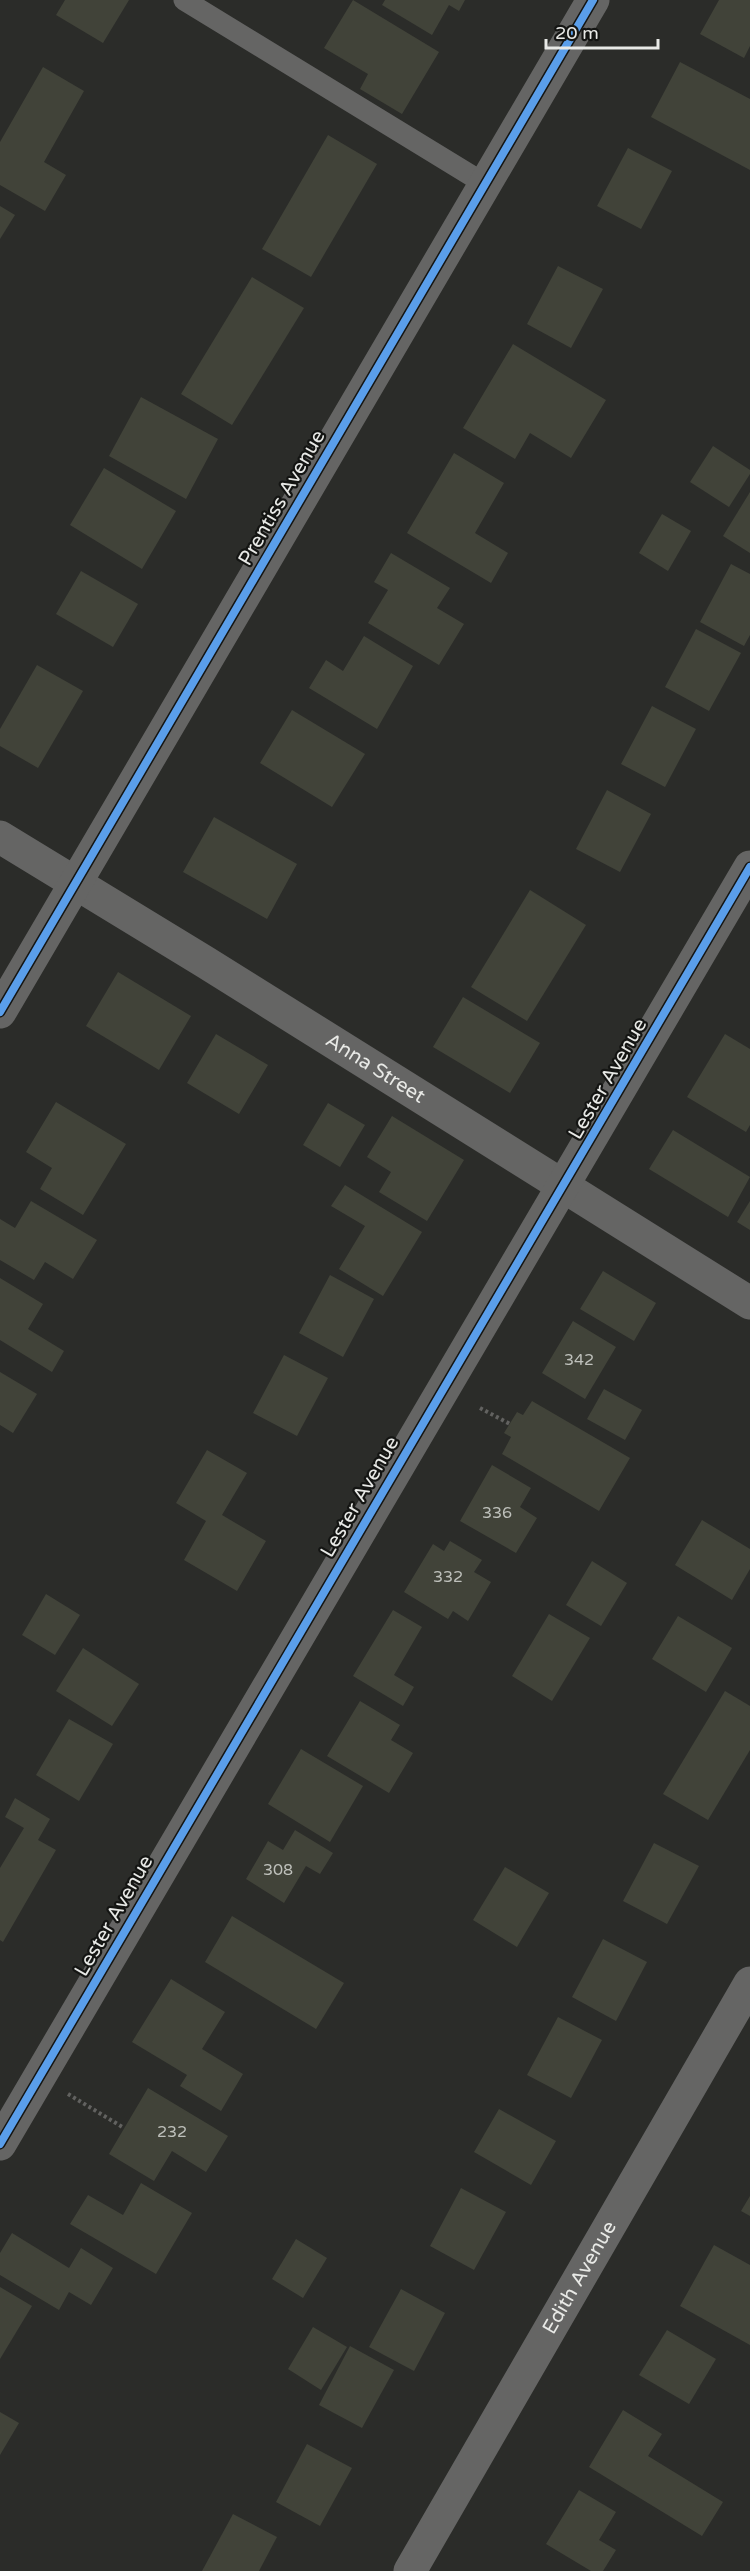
<svg xmlns="http://www.w3.org/2000/svg" width="750" height="2571" viewBox="0 0 750 2571" font-family="'Varela Round',sans-serif">
<style>
.building{fill:#414339}
.lines{fill:none;stroke-linecap:round;stroke-linejoin:round}
.path{stroke:#626260;stroke-width:4;stroke-dasharray:3 3;stroke-linecap:butt}
.lane{stroke:#656564;stroke-width:21}
.street{stroke:#656564;stroke-width:33}
.cycleway-casing{stroke:#141513;stroke-width:11}
.cycleway{stroke:#5a9eea;stroke-width:8}
.labels{text-anchor:middle;dominant-baseline:central;stroke-width:4.5;stroke-linejoin:round;paint-order:stroke}
.number-label{font-size:16px;fill:#bec0bb}
.street-label{font-size:20px;fill:#e8e9e6;stroke:#141513}
</style>
<rect width="100%" height="100%" fill="#2b2c29"/>
<g class="building">
<polygon points="65,0 129,0 103,43 56,15"/>
<polygon points="353,0 439,52 402,114 360,89 368,74 324,48"/>
<polygon points="385,0 465,0 459,11 449,5 432,35 382,5"/>
<polygon points="719,0 750,0 750,46 744,58 700,34"/>
<polygon points="680,62 750,99 750,170 651,117"/>
<polygon points="43,67 84,91 44,162 66,175 45,211 0,185 0,142"/>
<polygon points="328,135 377,164 311,277 262,249"/>
<polygon points="628,148 672,171 641,229 597,206"/>
<polygon points="0,206 15,215 0,239"/>
<polygon points="558,266 603,289 571,348 527,324"/>
<polygon points="252,277 304,308 232,425 181,394"/>
<polygon points="513,344 606,400 571,458 530,433 515,459 463,428"/>
<polygon points="141,397 218,439 186,499 109,456"/>
<polygon points="713,446 750,470 750,474 729,507 690,482"/>
<polygon points="454,453 504,483 475,533 508,553 491,583 407,533"/>
<polygon points="104,468 176,511 142,569 70,525"/>
<polygon points="750,492 750,553 723,536"/>
<polygon points="662,514 691,531 668,571 639,553"/>
<polygon points="391,553 450,588 437,608 464,624 439,665 368,623 388,590 374,582"/>
<polygon points="731,564 750,574 750,635 744,646 700,622"/>
<polygon points="81,571 138,604 113,647 56,614"/>
<polygon points="696,629 741,653 709,711 665,687"/>
<polygon points="364,636 413,666 377,729 309,688 326,660 343,671"/>
<polygon points="37,665 83,691 38,768 0,746 0,729"/>
<polygon points="652,706 696,729 665,787 621,764"/>
<polygon points="292,710 365,754 332,807 260,763"/>
<polygon points="607,790 651,814 620,872 576,849"/>
<polygon points="214,817 297,864 267,919 183,872"/>
<polygon points="530,890 586,925 527,1021 471,987"/>
<polygon points="118,972 191,1016 159,1070 86,1026"/>
<polygon points="463,997 540,1043 510,1093 433,1047"/>
<polygon points="216,1034 268,1065 239,1114 187,1083"/>
<polygon points="725,1034 750,1049 750,1125 746,1132 687,1097"/>
<polygon points="56,1102 126,1144 83,1215 40,1189 52,1168 26,1152"/>
<polygon points="328,1103 365,1125 340,1167 303,1145"/>
<polygon points="392,1116 464,1160 427,1221 379,1192 391,1172 367,1157"/>
<polygon points="673,1130 750,1177 728,1217 649,1169"/>
<polygon points="345,1185 422,1232 383,1296 339,1269 365,1226 331,1206"/>
<polygon points="31,1201 97,1240 73,1279 45,1262 34,1280 0,1260 0,1219 15,1228"/>
<polygon points="750,1201 750,1230 737,1222"/>
<polygon points="603,1271 656,1303 634,1341 580,1309"/>
<polygon points="330,1275 374,1299 343,1357 299,1333"/>
<polygon points="0,1278 43,1304 28,1329 64,1351 52,1372 0,1340"/>
<polygon points="573,1321 616,1347 585,1399 542,1373"/>
<polygon points="284,1355 328,1378 297,1436 253,1413"/>
<polygon points="0,1372 37,1394 13,1433 0,1425"/>
<polygon points="604,1389 642,1410 625,1440 587,1419"/>
<polygon points="532,1401 630,1458 599,1511 502,1454 511,1437 504,1433 517,1412 523,1415"/>
<polygon points="207,1450 247,1473 222,1515 266,1541 237,1591 184,1560 206,1521 176,1503"/>
<polygon points="492,1465 531,1488 520,1507 537,1518 516,1553 460,1521"/>
<polygon points="702,1520 750,1549 750,1569 732,1600 675,1565"/>
<polygon points="450,1541 482,1560 474,1572 491,1582 468,1621 453,1611 448,1619 404,1592 433,1544 444,1551"/>
<polygon points="592,1561 627,1583 601,1626 566,1605"/>
<polygon points="46,1594 80,1615 55,1655 22,1635"/>
<polygon points="393,1610 422,1627 394,1675 414,1687 403,1706 353,1676"/>
<polygon points="549,1614 590,1638 552,1701 512,1676"/>
<polygon points="678,1616 732,1648 706,1692 652,1659"/>
<polygon points="83,1648 139,1684 112,1726 56,1691"/>
<polygon points="725,1691 750,1706 750,1750 708,1820 663,1794"/>
<polygon points="360,1701 400,1725 391,1740 413,1753 389,1793 327,1756"/>
<polygon points="69,1719 113,1744 79,1801 36,1775"/>
<polygon points="301,1749 363,1786 330,1842 268,1804"/>
<polygon points="15,1798 50,1819 38,1840 56,1850 3,1942 0,1940 0,1868 24,1828 5,1817"/>
<polygon points="295,1830 333,1853 320,1874 306,1866 284,1903 246,1879 268,1841 283,1850"/>
<polygon points="654,1843 699,1866 667,1924 623,1901"/>
<polygon points="505,1867 549,1893 517,1947 473,1920"/>
<polygon points="232,1916 344,1983 316,2029 205,1962"/>
<polygon points="603,1939 647,1962 616,2021 572,1997"/>
<polygon points="171,1979 225,2012 202,2049 243,2074 221,2111 180,2086 187,2075 132,2042"/>
<polygon points="558,2017 602,2040 571,2098 527,2075"/>
<polygon points="148,2088 228,2136 206,2172 172,2151 154,2181 109,2154"/>
<polygon points="499,2109 556,2141 531,2185 474,2152"/>
<polygon points="141,2183 192,2213 156,2274 70,2224 88,2195 123,2215"/>
<polygon points="461,2188 506,2212 474,2270 430,2246"/>
<polygon points="750,2196 750,2216 741,2211"/>
<polygon points="12,2233 69,2268 81,2248 113,2268 91,2305 69,2292 59,2310 0,2275 0,2253"/>
<polygon points="296,2239 327,2258 303,2298 272,2279"/>
<polygon points="714,2245 750,2265 750,2345 680,2306"/>
<polygon points="0,2287 32,2306 0,2359"/>
<polygon points="401,2289 445,2313 414,2371 369,2347"/>
<polygon points="313,2327 347,2347 321,2390 288,2369"/>
<polygon points="667,2330 716,2359 689,2404 639,2375"/>
<polygon points="350,2346 394,2370 362,2428 319,2405"/>
<polygon points="623,2410 662,2434 648,2456 723,2502 702,2536 589,2467"/>
<polygon points="0,2412 19,2423 0,2455"/>
<polygon points="307,2444 352,2468 320,2526 276,2502"/>
<polygon points="579,2490 616,2512 599,2540 616,2550 603,2571 591,2571 546,2544"/>
<polygon points="233,2514 277,2537 259,2571 202,2571"/>
</g>
<g class="lines">
<g class="path">
<polyline points="480,1408 510,1424"/>
<polyline points="68,2094 124,2128"/>
</g>
<polyline class="lane" points="184,0 485,184"/>
<g class="street">
<path id="s1" d="M0,837L205,962L750,1303"/>
<polyline points="0,1012 593,0"/>
<polyline points="0,2144 750,867"/>
<path id="s2" d="M410,2571L750,1983"/>
</g>
<defs>
<g id="cycleway">
<polyline points="0,1012 593,0"/>
<polyline points="0,2144 750,867"/>
</g>
</defs>
<use href="#cycleway" class="cycleway-casing"/>
<use href="#cycleway" class="cycleway"/>
</g>
<g class="labels">
<g class="number-label">
<text x="579" y="1360">342</text>
<text x="497" y="1513">336</text>
<text x="448" y="1577">332</text>
<text x="278" y="1870">308</text>
<text x="172" y="2132">232</text>
</g>
<g class="street-label">
<text transform="translate(282 498) rotate(-60)">Prentiss Avenue</text>
<text stroke="none"><textPath href="#s1" startOffset="441">Anna Street</textPath></text>
<text transform="translate(608 1079) rotate(-60)">Lester Avenue</text>
<text transform="translate(360 1497) rotate(-60)">Lester Avenue</text>
<text transform="translate(114 1916) rotate(-60)">Lester Avenue</text>
<text stroke="none"><textPath href="#s2" startOffset="339">Edith Avenue</textPath></text>
</g>
</g>
<path d="M546 39v9h112v-9" fill="none" stroke="#e8e9e6" stroke-width="3"/>
<text x="555" y="39" font-size="18" fill="#e8e9e6" stroke="#141513" stroke-width="4.5" paint-order="stroke">20 m</text>
</svg>
